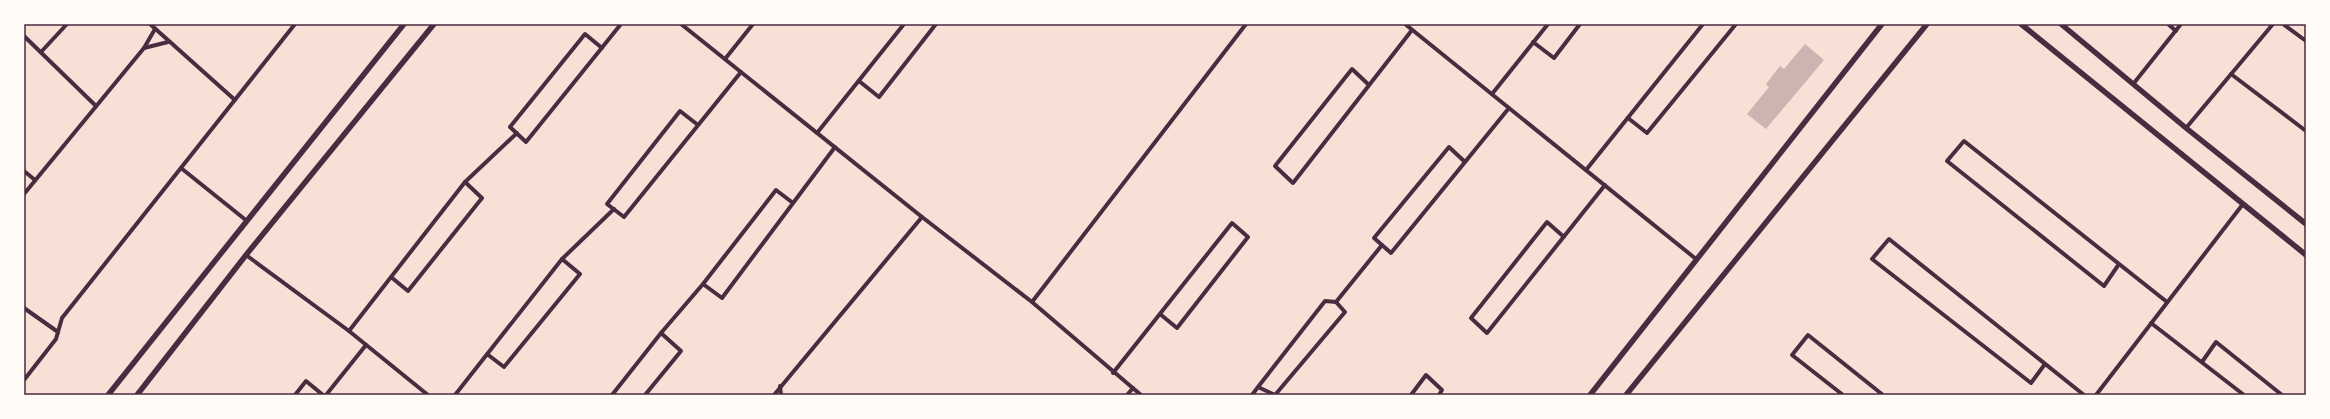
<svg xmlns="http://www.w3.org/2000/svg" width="2330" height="419" viewBox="0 0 2330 419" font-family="Karla,sans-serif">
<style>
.building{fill:#ccb4b1}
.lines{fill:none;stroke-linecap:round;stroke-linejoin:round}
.minor{stroke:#4a2c40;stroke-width:4}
.tertiary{stroke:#4a2c40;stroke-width:5.5}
.neatline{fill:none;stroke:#4a2c40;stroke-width:1.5}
</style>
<rect width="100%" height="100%" fill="#f7e1d7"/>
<polygon class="building" points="1805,44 1824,60 1766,129 1747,114 1769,87 1766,84 1780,66 1784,69"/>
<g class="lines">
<g class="minor">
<polyline points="150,24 235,100"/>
<polyline points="681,24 922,217 774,395"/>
<polyline points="1405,24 1696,259"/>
<polyline points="2168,24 2176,31"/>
<polyline points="2283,24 2306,41"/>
<polyline points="24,36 96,106"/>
<polyline points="1533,42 1554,58 1580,24"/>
<polyline points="144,48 155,29"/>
<polyline points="602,48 585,34 510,127 526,142 621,24"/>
<polyline points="41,52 67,24"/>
<polyline points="725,59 753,24"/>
<polyline points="2231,74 2306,131"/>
<polyline points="859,81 879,97 936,24"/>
<polyline points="2134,83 2181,24"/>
<polyline points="1369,85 1352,69 1275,166 1293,183 1412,30"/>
<polyline points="1492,94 1548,24"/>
<polyline points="1628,118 1647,133 1736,24"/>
<polyline points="698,125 680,111 607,204 624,217 741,72"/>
<polyline points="2186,128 2273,24"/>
<polyline points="817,133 904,24"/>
<polyline points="1465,162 1449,147 1374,238 1391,253 1509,108"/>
<polyline points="181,168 247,221"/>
<polyline points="1586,170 1703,24"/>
<polyline points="24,171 35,180"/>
<polyline points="465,182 517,133"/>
<polyline points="24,194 144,48 168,42"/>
<polyline points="793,203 776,190 703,284 722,298 835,147"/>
<polyline points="922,217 1032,302"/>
<polyline points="1564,237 1547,222 1471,318 1487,333 1605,185"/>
<polyline points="246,255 349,331 428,395"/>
<polyline points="562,259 614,209"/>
<polyline points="2119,264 2104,286 1947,161 1964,141 2167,302"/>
<polyline points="1336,302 1382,245"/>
<polyline points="24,308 58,332"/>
<polyline points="2151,323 2244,395"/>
<polyline points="349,331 465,182 482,198 408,291 391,277"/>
<polyline points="661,333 703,284"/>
<polyline points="2202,362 2216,342 2282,395"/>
<polyline points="2045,364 2031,383 1872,259 1889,239 2084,395"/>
<polyline points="1113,373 1232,223 1248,237 1177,328 1160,314"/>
<polyline points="24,380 56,339 62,318 295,24"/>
<polyline points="780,386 781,395"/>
<polyline points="295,395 306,381 323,395"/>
<polyline points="326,395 366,345"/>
<polyline points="455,395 562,259 580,274 504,367 487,354"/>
<polyline points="612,395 661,333 681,351 645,395"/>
<polyline points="1127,395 1133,388"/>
<polyline points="1141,395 1032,302 1246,24"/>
<polyline points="1252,395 1258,387 1325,301 1336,302 1345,312 1275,395 1258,387"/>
<polyline points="1411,395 1426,375 1442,390 1439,395"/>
<polyline points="1843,395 1792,355 1808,335 1883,395"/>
<polyline points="2096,395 2243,204"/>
</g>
<g class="tertiary">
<polyline points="2021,24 2306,255"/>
<polyline points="2061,24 2186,128 2306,224"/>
<polyline points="108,395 404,24"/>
<polyline points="137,395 246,255 434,24"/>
<polyline points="1590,395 1882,24"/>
<polyline points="1626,395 1927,24"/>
</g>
</g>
<rect width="2330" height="419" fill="none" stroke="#fffaf5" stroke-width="50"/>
<rect x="25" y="25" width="2280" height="369" class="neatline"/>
</svg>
